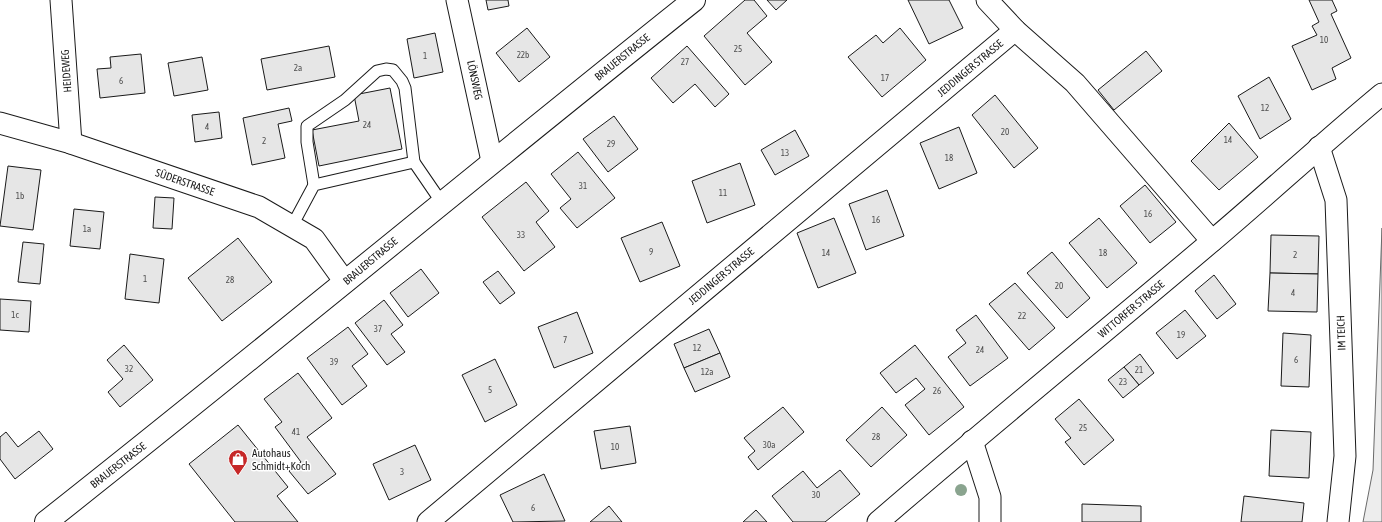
<svg xmlns="http://www.w3.org/2000/svg" width="1382" height="522" viewBox="0 0 1382 522" font-family="'Asap Condensed',sans-serif">
<style>
.built{fill:#ededed;stroke:#6a6a6a}
.building{fill:#e6e6e6;stroke:#1a1a1a}
.lines{fill:none;stroke-linecap:round;stroke-linejoin:round}
.lane-casing{stroke:#1a1a1a;stroke-width:13}
.street-casing{stroke:#1a1a1a;stroke-width:23}
.primary-casing{stroke:#1a1a1a;stroke-width:24}
.lane{stroke:#fff;stroke-width:11}
.street{stroke:#fff;stroke-width:21}
.primary{stroke:#fff;stroke-width:22}
.tree{fill:#8aa48f}
.labels{text-anchor:middle;dominant-baseline:central;stroke-width:3;stroke-linejoin:round;paint-order:stroke}
.number-label{font-size:9px;fill:#4d4d4d}
.street-label{font-size:11px;fill:#1a1a1a;stroke:#fff}
.poi-label{font-size:11px;fill:#1a1a1a;stroke:#fff;text-anchor:start}
</style>
<rect width="100%" height="100%" fill="#fff"/>
<polygon class="built" points="1382,228 1382,522 1363,522 1373,470"/>
<g class="building">
<polygon points="486,0 508,0 509,6 488,10"/>
<polygon points="745,0 754,0 767,16 747,33 772,62 745,85 704,36"/>
<polygon points="767,0 787,0 776,10"/>
<polygon points="908,0 949,0 963,28 929,44"/>
<polygon points="1309,0 1332,0 1337,11 1331,14 1351,58 1332,68 1336,79 1312,90 1292,46 1317,35 1312,26 1319,22"/>
<polygon points="527,28 550,57 519,82 496,53"/>
<polygon points="900,28 926,60 882,97 848,57 876,35 883,43"/>
<polygon points="435,33 443,72 414,78 407,39"/>
<polygon points="329,46 335,77 267,90 261,59"/>
<polygon points="687,46 729,94 715,107 695,84 673,103 651,78"/>
<polygon points="1146,51 1162,71 1114,110 1098,90"/>
<polygon points="141,54 145,93 100,98 97,69 111,68 110,57"/>
<polygon points="202,57 208,90 174,96 168,63"/>
<polygon points="1269,77 1291,119 1260,139 1238,96"/>
<polygon points="390,88 402,149 319,166 312,130 359,121 354,95"/>
<polygon points="995,95 1038,148 1014,168 972,115"/>
<polygon points="289,108 292,121 278,124 285,158 252,165 243,118"/>
<polygon points="219,112 222,138 195,142 192,115"/>
<polygon points="614,116 638,149 608,172 583,139"/>
<polygon points="1229,123 1258,157 1219,190 1191,161"/>
<polygon points="959,127 977,173 939,189 920,143"/>
<polygon points="795,130 809,156 775,175 761,150"/>
<polygon points="578,152 615,198 577,228 560,208 571,199 551,174"/>
<polygon points="740,163 755,205 707,223 692,181"/>
<polygon points="8,166 41,170 33,230 0,226"/>
<polygon points="526,182 549,211 536,222 555,247 524,271 482,217"/>
<polygon points="1145,185 1176,222 1150,243 1120,206"/>
<polygon points="887,190 904,236 866,250 849,204"/>
<polygon points="155,197 174,198 172,229 153,228"/>
<polygon points="74,209 104,212 100,249 70,246"/>
<polygon points="834,218 856,273 818,288 797,233"/>
<polygon points="1099,218 1137,263 1107,288 1069,243"/>
<polygon points="662,222 680,266 640,282 621,238"/>
<polygon points="1271,235 1319,236 1318,274 1270,273"/>
<polygon points="238,238 272,282 222,321 188,278"/>
<polygon points="23,242 44,244 40,284 18,282"/>
<polygon points="1052,252 1090,298 1067,318 1027,273"/>
<polygon points="130,254 164,259 159,303 125,299"/>
<polygon points="421,269 439,293 408,317 390,293"/>
<polygon points="498,271 515,293 500,304 483,282"/>
<polygon points="1270,273 1318,274 1317,312 1268,311"/>
<polygon points="1214,275 1236,304 1217,319 1195,291"/>
<polygon points="1015,283 1055,328 1029,350 989,304"/>
<polygon points="0,299 31,301 29,332 0,330"/>
<polygon points="384,300 403,325 391,334 405,352 387,365 355,323"/>
<polygon points="1185,310 1206,336 1177,359 1156,333"/>
<polygon points="577,312 593,353 554,368 538,327"/>
<polygon points="976,315 1008,358 970,386 948,357 966,343 956,330"/>
<polygon points="348,327 368,354 352,366 367,386 342,405 307,358"/>
<polygon points="709,329 720,353 684,368 674,344"/>
<polygon points="1283,333 1311,335 1309,387 1281,386"/>
<polygon points="124,345 153,380 120,407 108,392 123,379 107,360"/>
<polygon points="915,345 964,407 929,435 905,405 925,389 916,378 896,393 880,373"/>
<polygon points="720,353 730,377 695,392 684,368"/>
<polygon points="1140,354 1154,373 1139,385 1124,367"/>
<polygon points="495,359 517,405 485,422 462,375"/>
<polygon points="1124,367 1139,385 1123,398 1108,380"/>
<polygon points="298,373 332,418 307,437 336,474 308,494 289,471 301,462 275,427 282,422 264,399"/>
<polygon points="1079,399 1114,440 1084,465 1065,442 1071,438 1055,419"/>
<polygon points="783,407 804,432 758,470 748,457 755,451 744,438"/>
<polygon points="882,407 907,435 871,467 846,440"/>
<polygon points="238,425 288,487 277,496 298,522 235,522 189,464"/>
<polygon points="630,426 636,463 601,469 594,431"/>
<polygon points="1271,430 1311,432 1309,478 1269,476"/>
<polygon points="39,431 53,449 15,479 0,459 0,437 6,432 18,447"/>
<polygon points="415,445 431,480 389,500 373,464"/>
<polygon points="840,470 860,494 825,522 793,522 772,496 803,471 817,488"/>
<polygon points="544,474 565,521 513,522 500,495"/>
<polygon points="1244,496 1304,503 1302,522 1241,522"/>
<polygon points="1082,504 1141,506 1141,522 1082,522"/>
<polygon points="609,506 622,522 590,522"/>
<polygon points="756,510 767,522 743,522"/>
</g>
<g class="lines">
<defs>
<g id="lane">
<polyline points="314,185 307,142 307,126 345,100 377,71 386,69 393,70 402,81 405,88 414,162"/>
<polyline points="292,226 314,185 414,162 442,203"/>
</g>
<g id="street">
<polyline points="61,0 71,143"/>
<polyline points="457,0 492,161"/>
<polyline points="1015,30 1075,83 1212,241"/>
<polyline points="0,123 71,143 259,207 314,239 345,282"/>
<polyline points="1319,147 1336,200 1345,456 1338,522"/>
<polyline points="972,441 990,497 990,522"/>
<polyline points="428,522 1015,30 987,0"/>
<path d="M878,522C988,427 1100,336 1211,242C1269,193 1324,142 1382,94"/>
</g>
<path id="primary" d="M46,522C264,350 477,173 694,0"/>
</defs>
<use href="#lane" class="lane-casing"/>
<use href="#street" class="street-casing"/>
<use href="#primary" class="primary-casing"/>
<use href="#lane" class="lane"/>
<use href="#street" class="street"/>
<use href="#primary" class="primary"/>
</g>
<circle class="tree" cx="961" cy="490" r="6"/>
<defs>
<symbol id="shop-pin" viewBox="-11 -11 22 30"><path d="M0 17L-7.5 6A9.5 9.5 0 1 1 7.5 6Z" fill="#c62828" stroke="#fff"/><path d="M-5-2.5h2.3a2.7 3.5 0 0 1 5.4 0H5L5.5 6h-11ZM-1.5-2.5h3a1.5 2.3 0 0 0-3 0Z" fill="#fff"/></symbol>
</defs>
<g fill-rule="evenodd">
<use href="#shop-pin" x="227" y="448" width="22" height="30"/>
</g>
<g class="labels">
<g class="number-label">
<text x="1324" y="40">10</text>
<text x="738" y="49">25</text>
<text x="523" y="55">22b</text>
<text x="425" y="56">1</text>
<text x="685" y="62">27</text>
<text x="298" y="68">2a</text>
<text x="885" y="78">17</text>
<text x="121" y="81">6</text>
<text x="1265" y="108">12</text>
<text x="367" y="125">24</text>
<text x="207" y="127">4</text>
<text x="1005" y="132">20</text>
<text x="1228" y="140">14</text>
<text x="264" y="141">2</text>
<text x="611" y="144">29</text>
<text x="785" y="153">13</text>
<text x="949" y="158">18</text>
<text x="583" y="186">31</text>
<text x="723" y="193">11</text>
<text x="20" y="196">1b</text>
<text x="1148" y="214">16</text>
<text x="876" y="220">16</text>
<text x="87" y="229">1a</text>
<text x="521" y="235">33</text>
<text x="651" y="252">9</text>
<text x="826" y="253">14</text>
<text x="1103" y="253">18</text>
<text x="1295" y="255">2</text>
<text x="145" y="279">1</text>
<text x="230" y="280">28</text>
<text x="1059" y="286">20</text>
<text x="1293" y="293">4</text>
<text x="15" y="315">1c</text>
<text x="1022" y="316">22</text>
<text x="378" y="329">37</text>
<text x="1181" y="335">19</text>
<text x="565" y="340">7</text>
<text x="697" y="348">12</text>
<text x="980" y="350">24</text>
<text x="1296" y="360">6</text>
<text x="334" y="362">39</text>
<text x="129" y="369">32</text>
<text x="1139" y="370">21</text>
<text x="707" y="372">12a</text>
<text x="1123" y="382">23</text>
<text x="490" y="390">5</text>
<text x="937" y="391">26</text>
<text x="1083" y="428">25</text>
<text x="296" y="432">41</text>
<text x="876" y="437">28</text>
<text x="769" y="445">30a</text>
<text x="615" y="447">10</text>
<text x="402" y="472">3</text>
<text x="816" y="495">30</text>
<text x="533" y="508">6</text>
</g>
<g class="street-label">
<text transform="translate(622 57) rotate(-39)">BRAUERSTRASSE</text>
<text transform="translate(970 68) rotate(-40)">JEDDINGER STRASSE</text>
<text transform="translate(66 71) rotate(-94)">HEIDEWEG</text>
<text transform="translate(475 80) rotate(78)">LÖNSWEG</text>
<text transform="translate(185 182) rotate(19)">SÜDERSTRASSE</text>
<text transform="translate(370 261) rotate(-40)">BRAUERSTRASSE</text>
<text transform="translate(721 276) rotate(-40)">JEDDINGER STRASSE</text>
<text transform="translate(1131 309) rotate(-40)">WITTORFER STRASSE</text>
<text transform="translate(1341 333) rotate(-92)">IM TEICH</text>
<text transform="translate(118 465) rotate(-38)">BRAUERSTRASSE</text>
</g>
<g class="poi-label">
<text x="252" y="453">Autohaus<tspan x="252" dy="13">Schmidt+Koch</tspan></text>
</g>
</g>
</svg>
